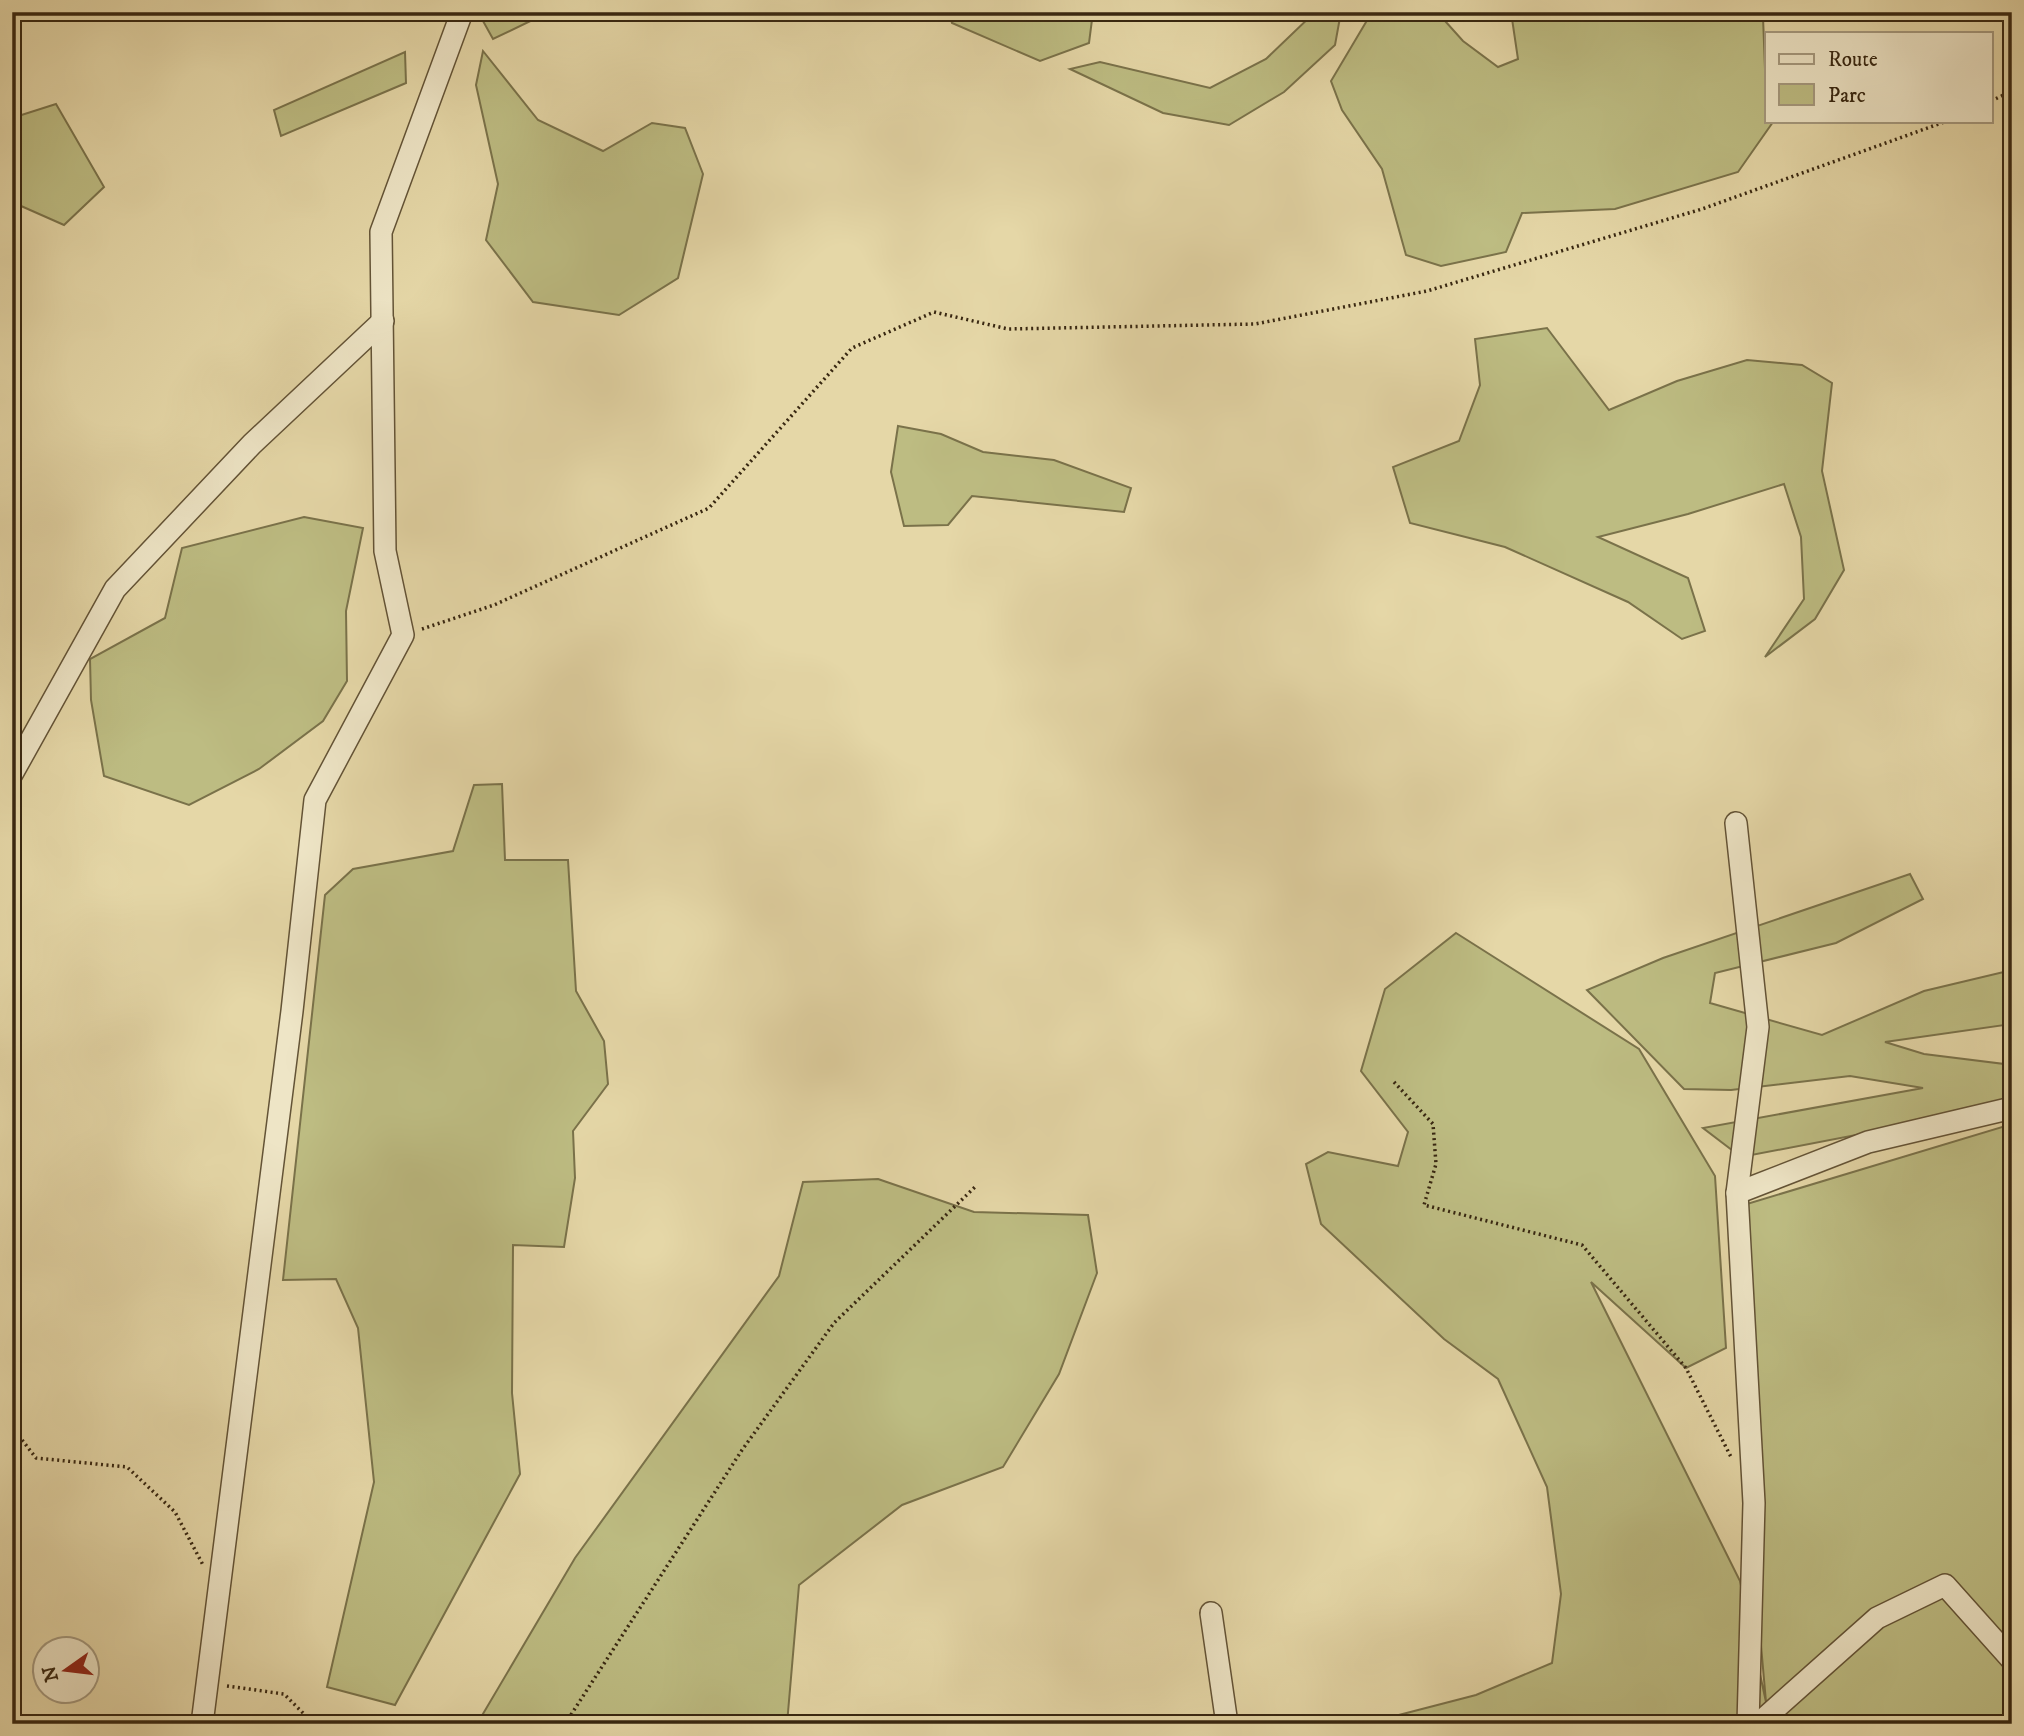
<svg xmlns="http://www.w3.org/2000/svg" width="2024" height="1736" viewBox="0 0 2024 1736" font-family="'IM FELL DW Pica',serif">
<style>
.green{fill:#bdbc82;stroke:#7a724a;stroke-width:2}
.lines{fill:none;stroke-linecap:round;stroke-linejoin:round}
.minor-casing{stroke:#635336;stroke-width:24}
.path{stroke:#382711;stroke-width:3.5;stroke-dasharray:2 3.5;stroke-linecap:butt}
.minor{stroke:#eee5c6;stroke-width:21}
</style>
<rect width="100%" height="100%" fill="#e5d7a7"/>
<filter id="stains"><feTurbulence type="fractalNoise" baseFrequency=".00286" numOctaves="4"/><feColorMatrix values="0 0 0 0 .2 0 0 0 0 .09 0 0 0 0 .02 0 0 0 .5 -.17"/></filter>
<radialGradient id="worn" r=".72"><stop offset=".6" stop-color="#630" stop-opacity="0"/><stop offset="1" stop-color="#630" stop-opacity=".3"/></radialGradient>
<g class="green">
<polygon points="478,12 549,12 493,39"/>
<polygon points="949,12 1093,12 1089,43 1040,61 952,23"/>
<polygon points="1315,12 1341,12 1335,45 1284,92 1229,125 1163,113 1070,69 1100,62 1210,88 1266,59"/>
<polygon points="1372,12 1437,12 1463,41 1498,67 1518,59 1511,12 1758,12 1763,17 1767,121 1773,122 1738,172 1615,209 1522,213 1506,252 1441,266 1406,255 1382,169 1342,110 1331,81"/>
<polygon points="483,51 538,120 603,151 652,123 685,128 703,174 678,278 619,315 533,302 486,240 498,184 476,85"/>
<polygon points="405,52 406,83 281,136 274,110"/>
<polygon points="56,104 104,187 64,225 12,202 12,118"/>
<polygon points="1547,328 1609,410 1677,381 1747,360 1802,365 1832,383 1822,471 1844,570 1815,619 1765,657 1804,599 1801,537 1784,484 1688,514 1598,537 1688,578 1705,631 1682,639 1628,602 1505,547 1410,523 1393,467 1459,441 1480,385 1475,339"/>
<polygon points="898,426 941,434 983,452 1054,460 1131,488 1124,512 972,496 948,525 904,526 891,472"/>
<polygon points="304,517 363,528 346,611 347,681 323,721 259,769 189,805 104,776 91,700 90,659 165,618 182,548"/>
<polygon points="502,784 505,860 568,860 576,991 604,1041 608,1084 573,1131 575,1178 564,1247 513,1245 512,1393 520,1474 395,1705 327,1687 374,1482 358,1328 336,1279 283,1280 325,895 353,869 453,851 474,785"/>
<polygon points="1910,874 1923,899 1836,943 1715,973 1710,1003 1822,1035 1924,991 2012,970 2012,1024 1885,1042 1924,1054 2012,1065 2012,1105 1741,1157 1703,1128 1923,1088 1850,1076 1731,1090 1684,1089 1587,990 1663,958"/>
<polygon points="1456,933 1639,1049 1715,1176 1726,1348 1686,1368 1591,1282 1740,1581 1766,1702 1753,1555 1737,1207 2012,1124 2012,1724 1364,1724 1476,1695 1552,1663 1561,1594 1547,1487 1498,1379 1444,1339 1321,1224 1306,1164 1328,1152 1398,1166 1408,1132 1361,1071 1385,989"/>
<polygon points="878,1179 974,1212 1088,1215 1097,1273 1059,1374 1003,1467 902,1505 799,1585 787,1724 477,1724 575,1558 779,1276 803,1182"/>
</g>
<g class="lines">
<defs>
<g id="minor">
<polyline points="12,774 115,589 252,444 383,321"/>
<polyline points="1736,823 1758,1027 1737,1193 1754,1503 1748,1724"/>
<polyline points="1737,1193 1868,1142 2012,1108"/>
<polyline points="1211,1613 1227,1724"/>
<polyline points="202,1724 292,1011 315,800 403,635 385,551 381,232 462,12"/>
<polyline points="1758,1724 1877,1618 1945,1585 2012,1660"/>
</g>
</defs>
<use href="#minor" class="minor-casing"/>
<g class="path">
<polyline points="1991,101 2012,91"/>
<polyline points="422,629 494,605 709,508 852,348 934,312 1008,329 1255,324 1427,291 1702,209 1947,121"/>
<polyline points="1394,1082 1433,1124 1436,1164 1424,1205 1582,1245 1686,1368 1731,1457"/>
<polyline points="12,1427 36,1458 127,1467 175,1512 203,1565"/>
<polyline points="227,1686 284,1694 314,1724"/>
<polyline points="565,1724 742,1450 834,1323 976,1186"/>
</g>
<use href="#minor" class="minor"/>
</g>
<rect width="2024" height="1736" fill="none" stroke="#e5d7a7" stroke-width="42"/>
<rect x="14" y="14" width="1996" height="1708" fill="none" stroke="#382711" stroke-width="3.5"/>
<rect x="21" y="21" width="1982" height="1694" fill="none" stroke="#382711" stroke-width="2"/>
<rect x="1765" y="32" width="228" height="91" fill="#eee5c6" stroke="#a5997e" stroke-width="2"/>
<rect x="1779" y="54" width="35" height="10" fill="#eee5c6" stroke="#a5997e" stroke-width="2"/>
<text x="1828" y="66" font-size="21" fill="#382711">Route</text>
<rect x="1779" y="84" width="35" height="21" fill="#bdbc82" stroke="#a5997e" stroke-width="2"/>
<text x="1828" y="102" font-size="21" fill="#382711">Parc</text>
<g transform="translate(66 1670) rotate(256)"><circle r="33" fill="#eee5c6" stroke="#a5997e" stroke-width="2"/>
<path d="M0-5L12 26L0 18L-12 26Z" fill="#8f2418"/>
<text y="-10" font-size="19" font-weight="bold" text-anchor="middle" fill="#382711">N</text>
</g>
<rect width="100%" height="100%" filter="url(#stains)"/>
<rect width="100%" height="100%" fill="url(#worn)"/>
</svg>
